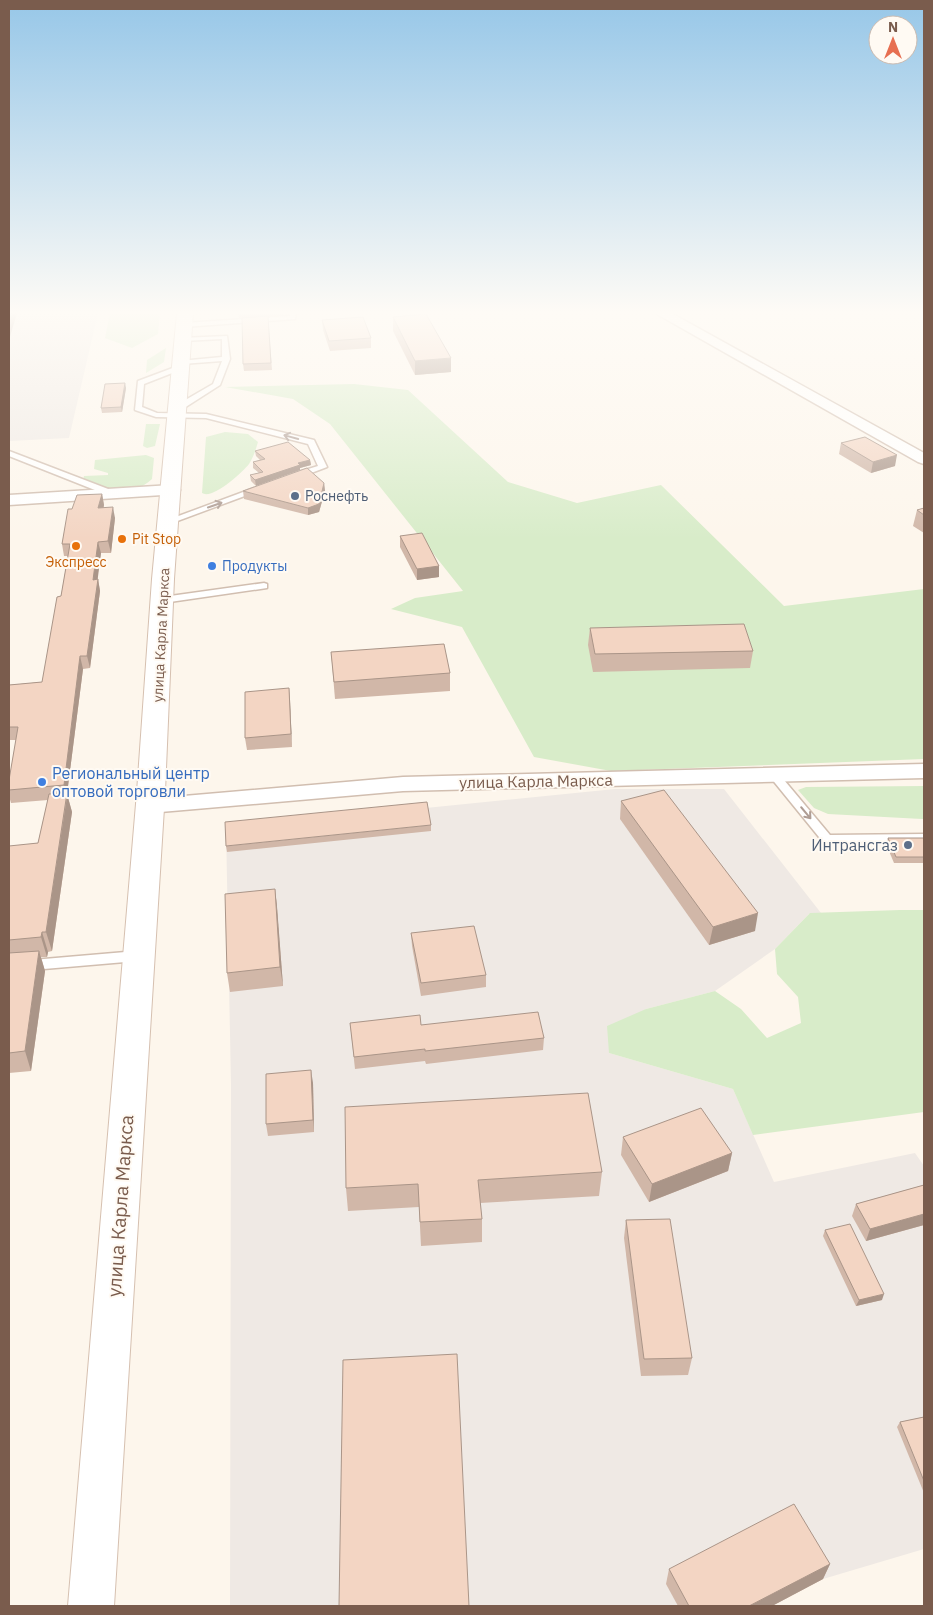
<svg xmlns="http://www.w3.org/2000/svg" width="933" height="1615" viewBox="0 0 933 1615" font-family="'IBM Plex Sans',sans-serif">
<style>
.industrial{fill:#efe9e4}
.green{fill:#d8ecc9}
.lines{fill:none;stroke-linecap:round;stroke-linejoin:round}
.service-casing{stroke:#d1beb0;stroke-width:3}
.minor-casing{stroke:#d1beb0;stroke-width:3}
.secondary-casing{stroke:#d6c0b0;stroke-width:2}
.service{fill:#fff;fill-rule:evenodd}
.minor{fill:#fff;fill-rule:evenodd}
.secondary{fill:#fff;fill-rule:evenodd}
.wall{fill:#d1b7a8}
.shaded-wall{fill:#aa9588}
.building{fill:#f3d5c3;stroke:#aa9588}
.oneway{stroke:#af9d94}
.service-dot{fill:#5c6f8a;stroke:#fffaf3;stroke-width:2}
.food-dot{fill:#e8710a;stroke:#fffaf3;stroke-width:2}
.shop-dot{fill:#3f7fe0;stroke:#fffaf3;stroke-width:2}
.labels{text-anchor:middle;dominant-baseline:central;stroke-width:4;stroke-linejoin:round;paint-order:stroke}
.far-service-label{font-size:14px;fill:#4e5e75;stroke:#fffaf3;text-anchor:start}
.far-food-label{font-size:14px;fill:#c56008;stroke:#fffaf3;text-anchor:start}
.far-shop-label{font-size:14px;fill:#366cbe;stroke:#fffaf3;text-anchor:start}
.far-street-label{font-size:14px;fill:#7a5c4d;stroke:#fffaf3}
.shop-label{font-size:16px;fill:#366cbe;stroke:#fffaf3;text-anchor:start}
.street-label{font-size:16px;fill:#7a5c4d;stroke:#fffaf3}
.service-label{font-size:16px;fill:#4e5e75;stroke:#fffaf3;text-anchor:end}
.near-street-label{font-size:19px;fill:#7a5c4d;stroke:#fffaf3}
</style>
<rect width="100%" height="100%" fill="#fdf6ec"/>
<g class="industrial">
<polygon points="9,313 98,313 69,438 9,441"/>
<polygon points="615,789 724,789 821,913 809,914 775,949 715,991 646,1009 609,1053 733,1089 774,1182 915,1153 924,1166 924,1549 823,1579 772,1606 230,1606 231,1085 226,828"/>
</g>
<g class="green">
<polygon points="110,313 160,313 158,334 132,348 105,338"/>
<polygon points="166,348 164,362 146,373 147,360"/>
<polygon points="354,384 408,390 508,482 577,503 661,485 784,606 924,589 924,759 611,771 534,757 462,627 391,609 415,598 463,591 330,424 293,399 225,387"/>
<polygon points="146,424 160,424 155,446 147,448 143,446"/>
<path d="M225,432L248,434L258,442C256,449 253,458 249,464C242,473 212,500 202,493L206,437Z"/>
<path d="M146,455L154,458L152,479C128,500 109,490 83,480L84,476L108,475V473L94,469L95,460Z"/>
<polygon points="924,786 924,819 922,819 828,814 814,808 798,790 806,787"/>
<polygon points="900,910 924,910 924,1112 753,1135 733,1089 609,1053 607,1026 646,1009 715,991 741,1009 767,1038 801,1023 798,997 777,974 775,949 810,913"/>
</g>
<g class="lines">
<defs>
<g id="service">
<polygon points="290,313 296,313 295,319 184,327 181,325 184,323 290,316"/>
<polygon points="227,336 230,359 220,385 181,410 175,410 175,406 213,384 222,361 182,364 178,362 180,361 222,357 222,339 183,341 180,339 181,338"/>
<polygon points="178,366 185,368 144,384 142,407 157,413 206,414 314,440 327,467 298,478 292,478 292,474 318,466 308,444 206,418 156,417 135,410 138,381"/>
<polygon points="9,451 116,492 117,494 116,496 110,496 9,456"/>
<polygon points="254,488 260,488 261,490 172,523 169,524 165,521"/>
<polygon points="264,583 267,584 267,588 163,603 158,600 163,597"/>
<polygon points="775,773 779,774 830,835 924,834 924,842 823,842 771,778 770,776 771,774"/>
<polygon points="137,951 141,953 143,956 141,959 137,961 9,972 9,962"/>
</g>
<g id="minor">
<polygon points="655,313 671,313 924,453 924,464 918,462"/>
<polygon points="172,485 178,486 180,490 178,494 9,505 9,495"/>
<polygon points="924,764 924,778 403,791 149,813 141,811 138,806 141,801 149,799 403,777"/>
</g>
<polygon id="secondary" points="177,313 193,313 174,579 165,792 114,1606 68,1606 137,792 152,579"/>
</defs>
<use href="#service" class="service-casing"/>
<use href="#minor" class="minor-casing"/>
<use href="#secondary" class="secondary-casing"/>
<use href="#service" class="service"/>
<use href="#minor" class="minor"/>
<use href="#secondary" class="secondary"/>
</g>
<g class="wall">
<polygon points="238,313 282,313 283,315 239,318"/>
<polygon points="268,316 272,370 244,371 243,364"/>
<polygon points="393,317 451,372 415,375 393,331"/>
<polygon points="322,320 371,338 371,348 330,351 323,330"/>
<polygon points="126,388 122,412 102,413 101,408"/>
<polygon points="841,443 895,466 871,473 839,454"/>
<polygon points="255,451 310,460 311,465 300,468 300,470 256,486 251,481 250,475 259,473 253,468 253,462 260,460 256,456"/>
<polygon points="324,483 325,491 319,512 308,515 244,499 243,491"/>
<polygon points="102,494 104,505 104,507 115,518 111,553 101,553 97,579 98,579 100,591 90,668 83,669 67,794 72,812 52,951 48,952 47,957 41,957 45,971 31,1071 9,1073 9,848 38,843 48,800 11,803 9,796 9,780 16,740 9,740 9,685 42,682 61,596 68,556 64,556 62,544 72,509"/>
<polygon points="924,508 924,533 913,526 917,510"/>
<polygon points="400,536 439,566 439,577 417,580 400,547"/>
<polygon points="590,628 753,651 750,668 593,672 588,645"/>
<polygon points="331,652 450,673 450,691 335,699"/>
<polygon points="289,688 292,747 247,750 245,738"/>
<polygon points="621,801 755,931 709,945 620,819"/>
<polygon points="431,825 431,831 227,852 226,846"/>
<polygon points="888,838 924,838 924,863 894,863 886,844"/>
<polygon points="275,889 277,907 283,986 230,992 227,973"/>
<polygon points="411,933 486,975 486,987 421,996 412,946"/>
<polygon points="350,1023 421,1025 544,1038 543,1050 426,1064 425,1061 355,1069"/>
<polygon points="313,1083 314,1132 268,1136 266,1124"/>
<polygon points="623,1137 732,1153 728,1171 649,1202 621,1155"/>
<polygon points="602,1172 599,1196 480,1203 482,1219 482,1242 421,1246 419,1207 348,1211 346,1188"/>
<polygon points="924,1185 924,1225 866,1241 852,1216 856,1204"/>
<polygon points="626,1220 692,1358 688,1375 641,1376 624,1238"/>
<polygon points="825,1230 882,1300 856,1306 823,1236"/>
<polygon points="924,1417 924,1493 897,1427 900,1422"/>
<polygon points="830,1564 823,1579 772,1606 678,1606 666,1584 669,1569"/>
</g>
<g class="shaded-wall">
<polygon points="9,313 17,313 9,340"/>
<polygon points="451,358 451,372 415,375 415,361"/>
<polygon points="125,383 126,388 122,412 121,407"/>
<polygon points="897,455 895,466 871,473 873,462"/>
<polygon points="310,460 311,465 300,468 300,470 256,486 255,480 298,463"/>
<polygon points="324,483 325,491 319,512 308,515 308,508"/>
<polygon points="102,494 104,505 100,519 98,508"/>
<polygon points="113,507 115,518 111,553 108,541"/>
<polygon points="98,542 101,553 96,592 93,580"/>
<polygon points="439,566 439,577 417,580 417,569"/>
<polygon points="98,579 100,591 90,668 87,656"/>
<polygon points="80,656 83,669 67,794 72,812 52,951 46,932 67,797 64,785"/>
<polygon points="289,688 290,700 292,747 291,734"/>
<polygon points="275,889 277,907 283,986 280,967"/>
<polygon points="758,913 755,931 709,945 713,927"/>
<polygon points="42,932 48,952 47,957 41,937"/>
<polygon points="39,951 45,971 31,1071 25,1051"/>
<polygon points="311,1070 313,1083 314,1132 313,1120"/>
<polygon points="732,1153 728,1171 649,1202 652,1184"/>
<polygon points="924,1214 924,1225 866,1241 870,1229"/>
<polygon points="884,1294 882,1300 856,1306 859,1300"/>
<polygon points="830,1564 823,1579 772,1606 749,1606"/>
</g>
<g class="building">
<polygon points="426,314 451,358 415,361 393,317"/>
<polygon points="268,316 271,363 243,364 242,318"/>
<polygon points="363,317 371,338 329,341 322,320"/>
<polygon points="125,383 121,407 101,408 105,384"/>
<polygon points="865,437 897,455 873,462 841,443"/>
<polygon points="288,442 310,460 298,463 300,465 255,480 250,475 263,472 253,462 265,459 255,451"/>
<polygon points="307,468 324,483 319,504 308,508 243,491"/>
<polygon points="102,494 98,508 113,507 108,541 98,542 93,580 98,579 87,656 80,656 64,785 9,790 9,780 18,727 9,727 9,685 42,682 57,597 61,596 70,544 62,544 68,509 72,509 77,495"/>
<polygon points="924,508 924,515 917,510"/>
<polygon points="422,533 439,566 417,569 400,536"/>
<polygon points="744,624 753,651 595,654 590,628"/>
<polygon points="444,644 450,673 334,682 331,652"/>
<polygon points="289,688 291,734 245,738 245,692"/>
<polygon points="664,790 758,913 713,927 621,801"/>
<polygon points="67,793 46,932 42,932 41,937 9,940 9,846 38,843 49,794"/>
<polygon points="427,802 431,825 226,846 225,822"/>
<polygon points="888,838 924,838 924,857 896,857"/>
<polygon points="275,889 280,967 227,973 225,894"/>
<polygon points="474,926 486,975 421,983 411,933"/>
<polygon points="39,951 25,1051 9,1053 9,953"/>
<polygon points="538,1012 544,1038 425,1051 425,1049 354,1057 350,1023 420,1015 421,1025"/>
<polygon points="311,1070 313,1120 266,1124 266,1074"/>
<polygon points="588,1093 602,1172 478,1180 482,1219 420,1222 418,1184 346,1188 345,1107"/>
<polygon points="701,1108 732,1153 652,1184 623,1137"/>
<polygon points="924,1185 924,1214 870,1229 856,1204"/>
<polygon points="670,1219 692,1358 644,1359 626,1220"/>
<polygon points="850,1224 884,1294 859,1300 825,1230"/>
<polygon points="457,1354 469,1606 339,1606 343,1360"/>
<polygon points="924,1417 924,1481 900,1422"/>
<polygon points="794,1504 830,1564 749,1606 689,1606 669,1569"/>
</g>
<defs><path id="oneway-shaft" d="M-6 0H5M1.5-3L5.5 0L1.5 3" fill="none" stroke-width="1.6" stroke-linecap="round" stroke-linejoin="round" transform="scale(1.25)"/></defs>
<g class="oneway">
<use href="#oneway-shaft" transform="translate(291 437) rotate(-165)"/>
<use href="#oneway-shaft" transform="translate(215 505) rotate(-19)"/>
<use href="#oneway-shaft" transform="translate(806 813) rotate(50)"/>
</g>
<linearGradient id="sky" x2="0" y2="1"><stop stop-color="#97c7e8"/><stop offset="0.58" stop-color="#fefbf6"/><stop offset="1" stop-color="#fefbf6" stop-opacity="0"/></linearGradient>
<rect width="933" height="539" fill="url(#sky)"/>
<g class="service-dot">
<circle cx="295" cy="496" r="5"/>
<circle cx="908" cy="845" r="5"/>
</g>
<g class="food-dot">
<circle cx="122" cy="539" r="5"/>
<circle cx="76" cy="546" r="5"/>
</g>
<g class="shop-dot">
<circle cx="212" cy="566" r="5"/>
<circle cx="42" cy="782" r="5"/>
</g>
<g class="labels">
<g class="far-service-label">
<text x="305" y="496">Роснефть</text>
</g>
<g class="far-food-label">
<text x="132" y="539">Pit Stop</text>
<text x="76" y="562" text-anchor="middle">Экспресс</text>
</g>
<g class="far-shop-label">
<text x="222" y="566">Продукты</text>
</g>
<g class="far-street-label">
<text transform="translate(161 635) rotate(-87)">улица Карла Маркса</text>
</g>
<g class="shop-label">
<text x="52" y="773">Региональный центр<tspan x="52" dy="18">оптовой торговли</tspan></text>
</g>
<g class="street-label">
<text transform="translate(536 781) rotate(-1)">улица Карла Маркса</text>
</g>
<g class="service-label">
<text x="898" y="845">Интрансгаз</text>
</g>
<g class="near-street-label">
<text transform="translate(120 1206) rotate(-86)">улица Карла Маркса</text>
</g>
</g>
<rect width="933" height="1615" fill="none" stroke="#7a5c4d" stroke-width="20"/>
<g transform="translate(893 40)"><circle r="24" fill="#fffaf3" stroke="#cabbb1"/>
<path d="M0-4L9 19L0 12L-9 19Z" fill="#e76f51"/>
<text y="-8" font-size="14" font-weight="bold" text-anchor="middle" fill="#7a5c4d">N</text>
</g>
</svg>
